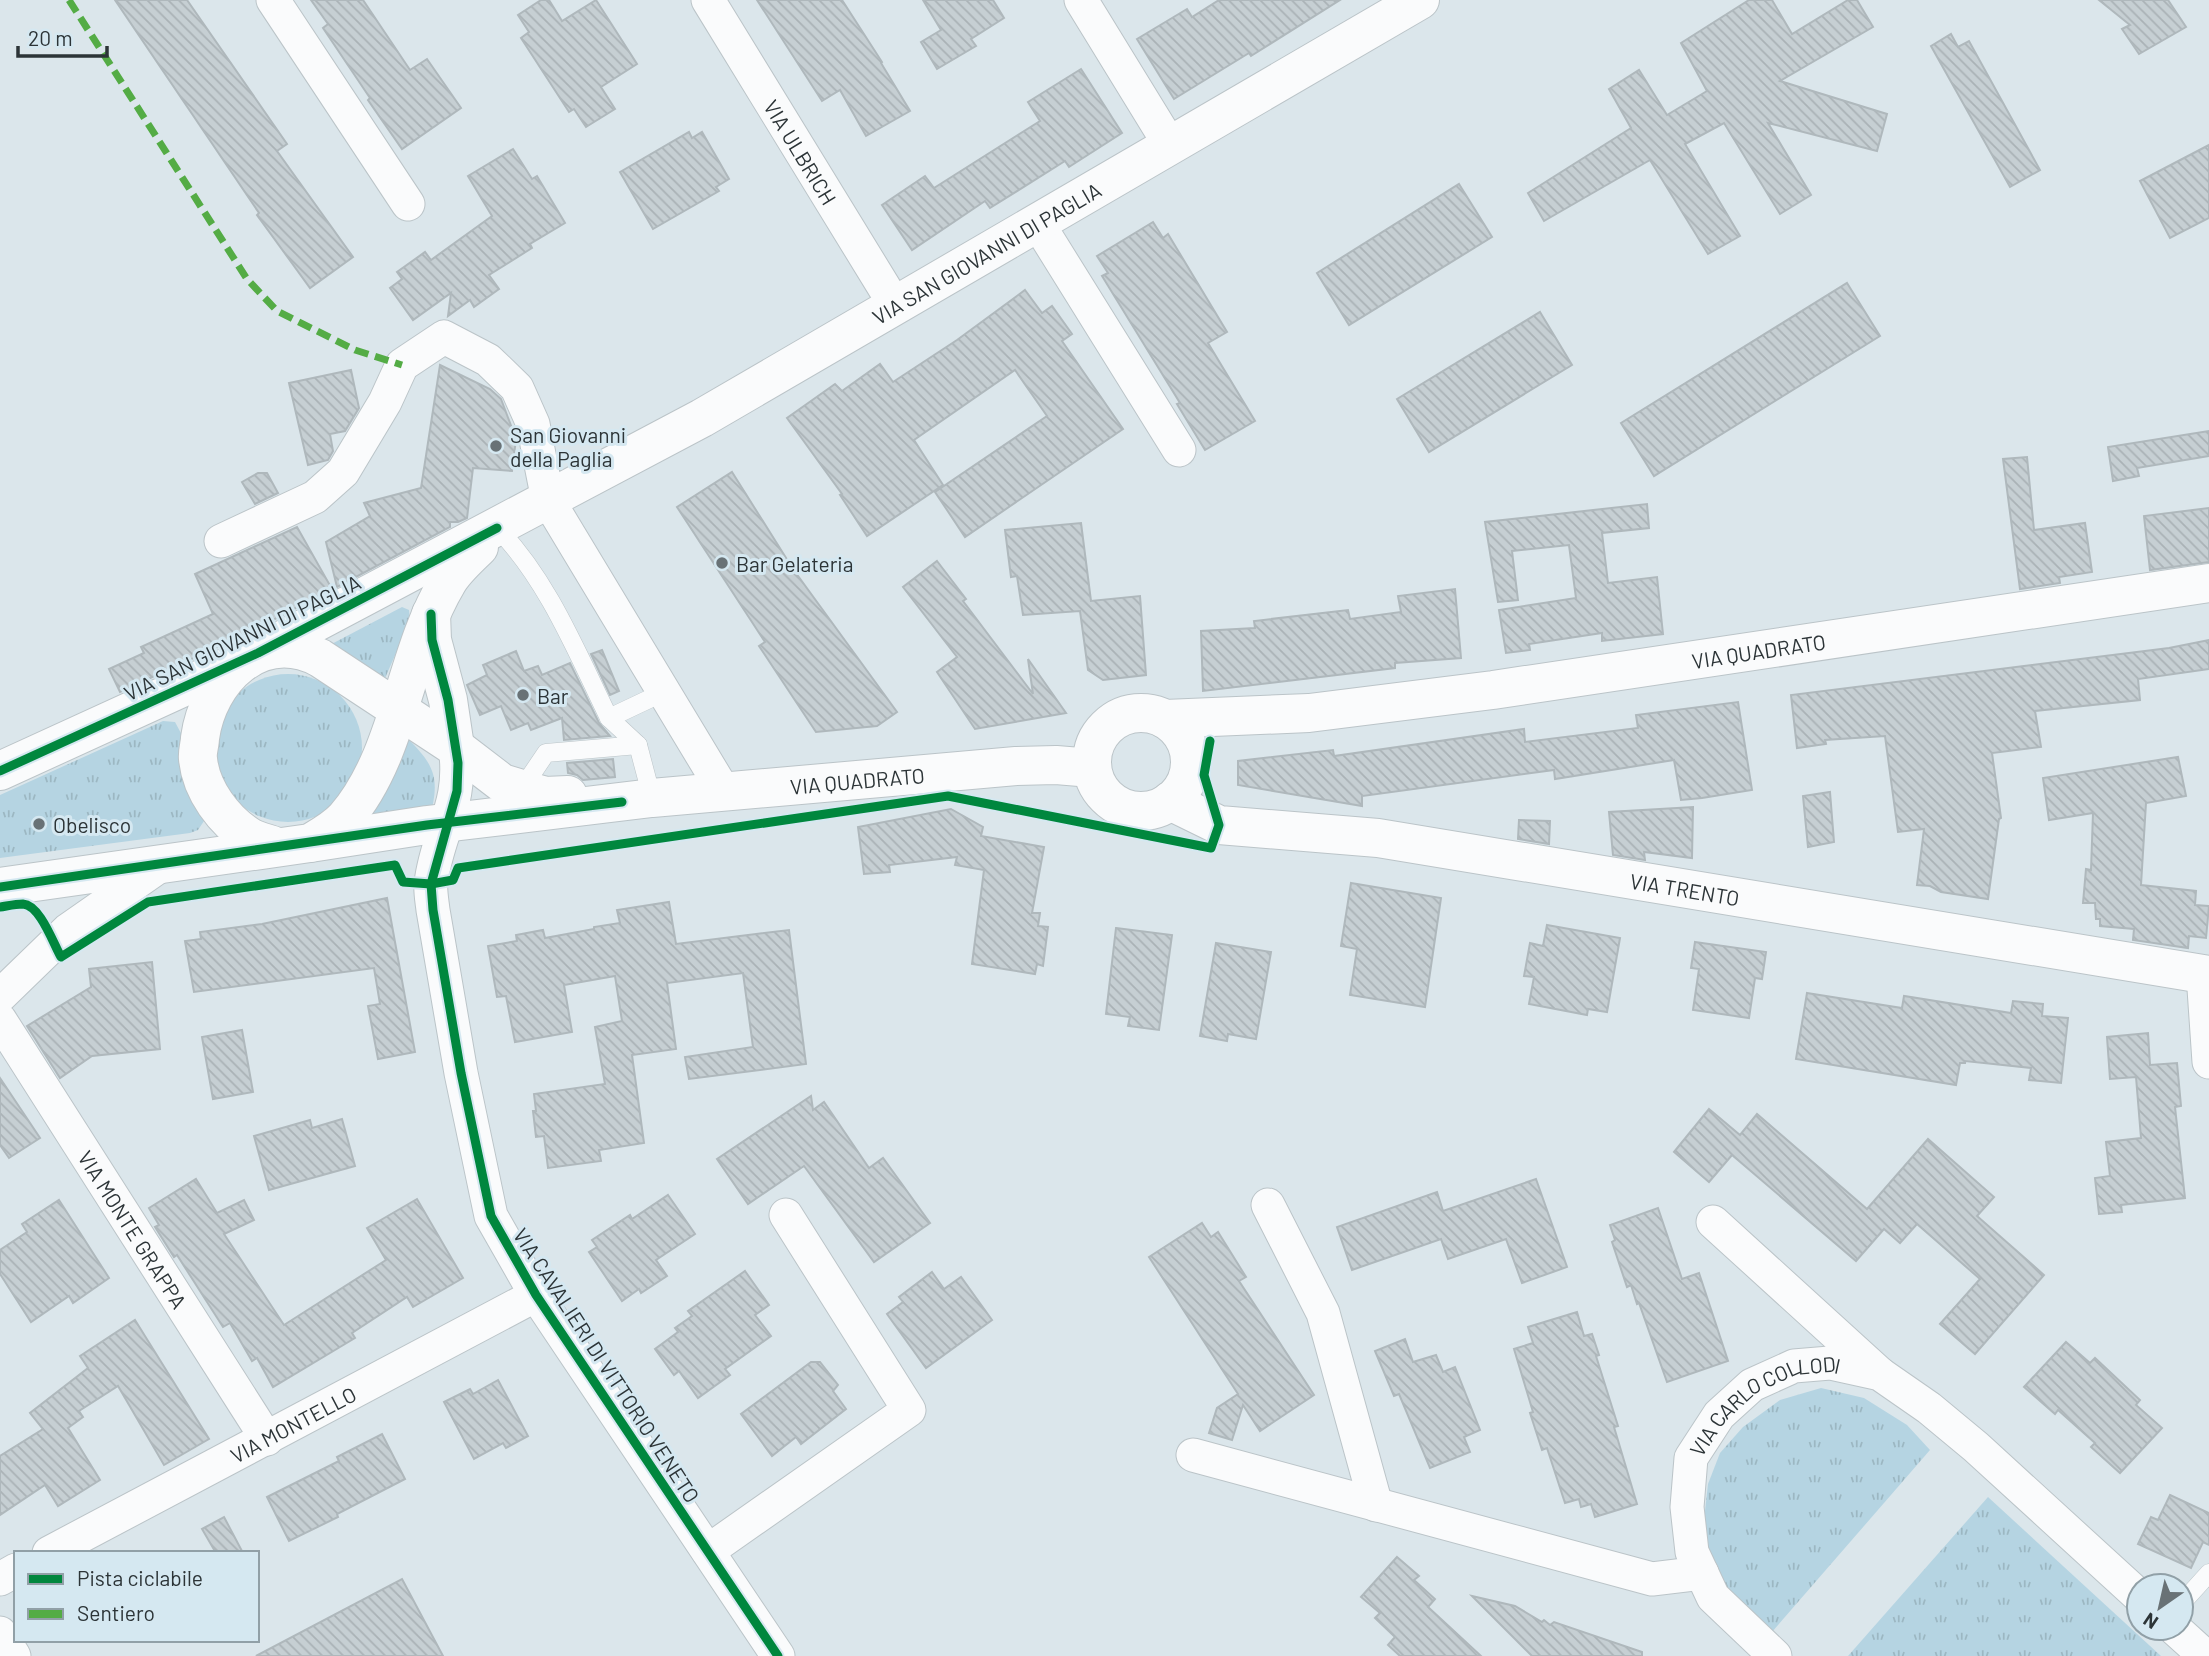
<svg xmlns="http://www.w3.org/2000/svg" width="2209" height="1656" viewBox="0 0 2209 1656" font-family="Barlow,sans-serif">
<style>
.grass{fill:url(#grass-tufts)}
.building{fill:url(#building-back-hatch);stroke:#afb8bc;stroke-width:2}
.lines{fill:none;stroke-linecap:round;stroke-linejoin:round}
.lane-casing{stroke:#bbc4c8;stroke-width:19}
.street-casing{stroke:#bbc4c8;stroke-width:35}
.secondary-casing{stroke:#bbc4c8;stroke-width:40}
.primary-casing{stroke:#bbc4c8;stroke-width:40}
.lane{stroke:#fafbfc;stroke-width:18}
.street{stroke:#fafbfc;stroke-width:33}
.secondary{stroke:#fafbfc;stroke-width:38}
.primary{stroke:#fafbfc;stroke-width:38}
.quiet{stroke:#54ac45;stroke-width:7;stroke-dasharray:14 7;stroke-linecap:butt}
.cycleway-casing{stroke:#d5e8f1;stroke-width:13}
.cycleway{stroke:#00873e;stroke-width:9}
.poi-dot{fill:#697276;stroke:#d5e8f1;stroke-width:2.5}
.labels{text-anchor:middle;dominant-baseline:central;stroke-width:6;stroke-linejoin:round;paint-order:stroke}
.street-label{font-size:21px;fill:#2c3437;stroke:#d5e8f1}
.poi-label{font-size:21px;fill:#2c3437;stroke:#d5e8f1;text-anchor:start}
</style>
<defs>
<pattern id="grass-tufts" width="24" height="20" patternUnits="userSpaceOnUse" patternTransform="scale(1.75)"><rect width="24" height="20" fill="#b5d4e2"/><path d="M3 7l-1-3M5 7V3M7 7l1-3M15 17l-1-3M17 17v-4M19 17l1-3" fill="none" stroke="#9cb7c2"/></pattern>
<pattern id="building-back-hatch" width="6" height="6" patternUnits="userSpaceOnUse" patternTransform="scale(1.75)"><rect width="6" height="6" fill="#c6cfd3"/><path d="M-1 5l2 2M0 0l6 6M5-1l2 2" fill="none" stroke="#aab2b6"/></pattern>
</defs>
<rect width="100%" height="100%" fill="#dbe6eb"/>
<g class="grass">
<polygon points="402,607 409,610 410,621 382,685 326,647"/>
<circle cx="288" cy="748" r="74"/>
<polygon points="163,721 175,722 183,737 202,809 204,821 198,830 190,833 0,858 0,795"/>
<path d="M404,735C435,765 441,777 429,820L352,831Z"/>
<polygon points="1821,1388 1864,1398 1907,1425 1930,1450 1772,1632 1725,1585 1709,1556 1704,1520 1708,1484 1720,1453 1743,1427 1780,1400"/>
<polygon points="1988,1497 2161,1656 1848,1656"/>
</g>
<g class="building">
<polygon points="115,0 187,0 287,144 277,151 353,257 310,288 257,215 259,213"/>
<polygon points="311,0 363,0 410,70 427,59 461,108 402,149 368,100 370,98 323,28 328,24"/>
<polygon points="541,0 549,0 562,21 596,0 637,64 601,87 615,109 586,127 574,109 569,112 521,38 529,32 518,15"/>
<polygon points="757,0 842,0 882,62 881,63 910,111 866,136 840,90 822,101"/>
<polygon points="923,0 993,0 1004,18 971,39 976,46 937,69 921,42 941,30"/>
<polygon points="1219,0 1340,0 1251,56 1249,53 1174,99 1137,39 1187,9 1192,17"/>
<polygon points="1749,0 1772,0 1792,34 1848,0 1857,0 1873,27 1780,81 1887,114 1877,151 1768,123 1811,195 1780,214 1724,123 1685,144 1740,236 1708,254 1650,160 1544,221 1528,193 1631,128 1609,89 1639,70 1667,115 1707,91 1681,43"/>
<polygon points="2099,0 2168,0 2186,27 2139,54 2122,29 2130,25"/>
<polygon points="1951,34 1958,47 1969,41 2040,170 2010,187 1931,46"/>
<polygon points="1081,69 1122,133 1069,167 1065,161 990,208 985,201 912,250 882,205 925,176 934,188 1040,121 1028,102"/>
<polygon points="689,132 692,138 702,132 729,179 716,187 719,191 653,229 620,172"/>
<polygon points="2209,145 2209,218 2170,238 2140,181"/>
<polygon points="513,149 532,179 537,176 565,223 530,244 532,248 489,275 499,289 474,307 470,300 448,316 451,293 413,320 390,288 402,279 397,272 425,252 431,260 492,216 468,176"/>
<polygon points="1459,184 1492,237 1349,325 1317,273"/>
<polygon points="1153,222 1163,238 1168,234 1227,332 1208,343 1255,421 1205,450 1177,404 1180,403 1102,276 1108,273 1097,256"/>
<polygon points="1847,283 1880,336 1654,476 1621,423"/>
<polygon points="1025,290 1042,313 1052,306 1072,334 1062,341 1123,429 965,537 935,492 1047,416 1015,370 914,440 943,485 867,536 840,495 842,494 787,418 835,384 842,391 880,364 893,382 957,340"/>
<polygon points="1540,312 1572,365 1429,452 1397,399"/>
<polygon points="440,365 490,389 501,399 516,439 512,471 473,468 467,518 458,522 450,522 450,527 337,587 326,542 370,516 364,503 421,488"/>
<polygon points="351,370 359,408 345,431 330,434 333,451 328,460 308,465 289,383"/>
<polygon points="2209,431 2209,456 2137,468 2139,476 2113,481 2108,447"/>
<polygon points="2027,457 2034,530 2085,523 2092,572 2059,577 2060,583 2020,589 2003,459"/>
<polygon points="732,472 793,569 897,712 877,726 816,732 759,646 765,642 677,507"/>
<polygon points="258,473 267,473 278,493 255,504 242,482"/>
<polygon points="1647,504 1649,528 1602,533 1608,583 1657,577 1663,634 1602,641 1602,633 1529,644 1530,650 1506,653 1499,610 1576,598 1569,545 1512,551 1518,600 1498,602 1485,522"/>
<polygon points="2209,508 2209,562 2150,570 2144,516"/>
<polygon points="1081,523 1091,601 1140,596 1146,675 1103,680 1088,670 1080,611 1023,615 1017,576 1011,577 1005,530"/>
<polygon points="297,527 332,589 250,632 120,692 109,669 144,653 141,647 213,614 195,574"/>
<polygon points="937,561 966,599 963,601 1033,694 1028,659 1066,713 975,729 937,672 957,657 903,587"/>
<polygon points="1455,589 1461,658 1395,663 1395,668 1203,691 1201,631 1255,628 1254,621 1348,610 1350,619 1401,612 1398,596"/>
<polygon points="2209,640 2209,669 2138,679 2140,700 2035,711 2041,747 1992,753 2001,818 1999,819 1988,899 1941,892 1930,886 1917,885 1924,829 1898,832 1885,736 1825,740 1826,744 1797,748 1791,695 2169,648"/>
<polygon points="602,650 619,691 610,695 591,654"/>
<polygon points="516,651 524,671 538,666 542,675 570,663 599,723 610,736 564,740 562,718 531,730 528,723 511,730 501,706 480,715 467,685 487,675 483,665"/>
<polygon points="1738,702 1752,790 1702,798 1681,800 1674,760 1555,779 1554,770 1362,796 1362,806 1238,785 1238,761 1333,750 1334,756 1524,729 1525,742 1638,728 1636,715"/>
<polygon points="2178,757 2186,796 2146,803 2141,885 2196,891 2195,905 2209,906 2206,938 2189,936 2188,948 2133,940 2134,929 2100,926 2100,919 2096,919 2095,903 2083,903 2086,869 2091,870 2093,813 2049,820 2043,778"/>
<polygon points="613,759 615,777 583,780 577,775 568,773 567,763"/>
<polygon points="1830,792 1834,842 1808,847 1803,796"/>
<polygon points="1693,807 1692,858 1644,852 1645,860 1613,855 1609,812"/>
<polygon points="951,809 983,827 981,836 1044,847 1032,913 1040,913 1038,926 1048,927 1043,966 1037,964 1035,974 972,964 984,870 955,865 957,857 889,865 890,872 864,874 858,827"/>
<polygon points="1519,820 1550,821 1549,844 1518,839"/>
<polygon points="1351,883 1441,898 1425,1007 1350,995 1357,949 1341,946"/>
<polygon points="387,898 415,1052 378,1059 368,1006 380,1004 374,968 194,992 185,941 201,939 200,932 262,924"/>
<polygon points="669,902 676,944 789,930 806,1064 689,1079 685,1057 753,1047 743,973 667,983 676,1049 632,1055 644,1143 599,1150 601,1161 548,1168 544,1136 536,1137 533,1111 536,1111 534,1094 605,1084 595,1027 622,1021 615,976 564,985 572,1032 515,1042 506,996 497,997 488,946 517,941 516,935 543,930 545,938 594,929 594,927 620,923 617,910"/>
<polygon points="1547,925 1620,938 1607,1012 1588,1009 1587,1015 1529,1004 1534,977 1524,976 1530,943 1543,946"/>
<polygon points="1116,928 1172,935 1159,1030 1128,1026 1130,1017 1106,1014"/>
<polygon points="1695,942 1766,952 1762,979 1755,978 1749,1018 1693,1010 1699,969 1691,968"/>
<polygon points="1216,943 1271,952 1256,1039 1228,1034 1227,1041 1200,1036"/>
<polygon points="152,962 160,1049 92,1056 60,1078 27,1026 91,987 89,969"/>
<polygon points="1807,993 1902,1008 1904,996 2011,1013 2013,1001 2043,1004 2042,1016 2068,1018 2061,1083 2029,1080 2031,1068 1965,1061 1965,1063 1960,1063 1956,1085 1796,1059"/>
<polygon points="242,1030 253,1092 213,1099 202,1037"/>
<polygon points="2148,1033 2150,1065 2177,1063 2181,1106 2175,1107 2185,1198 2121,1205 2122,1212 2099,1214 2095,1178 2110,1176 2106,1142 2141,1138 2136,1077 2110,1079 2107,1037"/>
<polygon points="0,1078 40,1138 9,1158 0,1145"/>
<polygon points="811,1096 813,1110 824,1102 869,1168 883,1158 930,1223 874,1262 804,1166 748,1204 717,1159"/>
<polygon points="1709,1109 1740,1135 1757,1114 1867,1209 1928,1139 1994,1197 1977,1216 2044,1275 1975,1354 1940,1324 1980,1279 1917,1224 1900,1243 1884,1229 1856,1261 1732,1155 1709,1182 1674,1152"/>
<polygon points="342,1119 355,1166 269,1190 254,1136 310,1120 312,1128"/>
<polygon points="196,1179 217,1213 244,1200 254,1220 224,1234 284,1325 386,1260 367,1228 417,1199 463,1278 413,1307 407,1297 352,1333 355,1338 273,1387 257,1358 252,1361 230,1323 223,1327 177,1255 174,1257 155,1227 159,1225 149,1208"/>
<polygon points="1536,1179 1567,1267 1522,1283 1506,1239 1448,1259 1441,1239 1352,1270 1337,1227 1437,1192 1443,1211"/>
<polygon points="668,1195 695,1234 656,1260 667,1276 641,1293 639,1289 622,1301 589,1252 597,1247 592,1240 630,1215 632,1219"/>
<polygon points="59,1200 109,1278 73,1303 69,1296 31,1322 0,1274 0,1250 27,1232 22,1224"/>
<polygon points="1658,1208 1682,1279 1699,1273 1728,1361 1667,1382 1639,1303 1637,1304 1631,1285 1627,1287 1612,1242 1615,1240 1610,1225"/>
<polygon points="1202,1223 1211,1237 1218,1232 1246,1277 1239,1281 1314,1395 1260,1431 1243,1405 1232,1440 1209,1433 1217,1408 1238,1394 1149,1257"/>
<polygon points="745,1271 769,1305 755,1315 771,1336 725,1369 730,1375 698,1398 679,1371 674,1375 655,1349 678,1332 675,1328 692,1316 688,1311"/>
<polygon points="932,1272 944,1289 961,1277 992,1320 926,1368 887,1314 903,1302 899,1297"/>
<polygon points="1577,1312 1584,1336 1592,1334 1599,1355 1596,1356 1618,1426 1614,1427 1637,1504 1595,1517 1591,1504 1581,1507 1579,1499 1565,1503 1547,1448 1542,1450 1530,1413 1533,1412 1514,1349 1533,1343 1528,1327"/>
<polygon points="135,1320 209,1439 164,1465 118,1386 79,1411 83,1417 68,1428 100,1480 58,1506 45,1485 0,1515 0,1456 43,1429 30,1413 88,1368 80,1356"/>
<polygon points="1405,1339 1413,1362 1436,1355 1443,1372 1455,1367 1480,1430 1464,1437 1470,1452 1430,1468 1399,1394 1394,1396 1375,1351"/>
<polygon points="2066,1342 2090,1363 2095,1358 2140,1400 2136,1405 2162,1428 2120,1473 2091,1447 2095,1443 2058,1410 2055,1414 2024,1387"/>
<polygon points="811,1362 820,1362 838,1385 833,1391 846,1409 801,1444 796,1437 772,1456 741,1414"/>
<polygon points="498,1380 528,1436 506,1448 503,1443 474,1459 444,1402 470,1389 473,1394"/>
<polygon points="382,1434 405,1479 337,1514 338,1517 289,1541 267,1497 339,1461 337,1457"/>
<polygon points="2170,1495 2209,1513 2209,1545 2203,1542 2191,1568 2138,1544 2151,1517 2158,1520"/>
<polygon points="224,1517 243,1553 216,1553 202,1529"/>
<polygon points="1397,1557 1419,1576 1414,1580 1435,1599 1428,1607 1481,1656 1400,1656 1388,1645 1395,1637 1375,1618 1380,1613 1361,1597"/>
<polygon points="402,1579 443,1656 256,1656"/>
<polygon points="1472,1596 1515,1606 1542,1622 1544,1620 1550,1625 1554,1622 1642,1652 1642,1656 1532,1656"/>
</g>
<g class="lines">
<defs>
<g id="lane">
<path d="M497,528C548,580 577,653 609,718"/>
<polyline points="521,790 546,753 638,745"/>
<polyline points="652,798 638,745 609,718 664,692"/>
<polyline points="2181,1604 2209,1573"/>
</g>
<g id="street">
<polyline points="273,0 408,204"/>
<path id="s1" d="M708,0L895,305"/>
<polyline points="1081,0 1170,145"/>
<polyline points="1037,222 1179,450"/>
<polyline points="221,541 315,497 343,472 385,402 402,365 444,337 488,360 517,388 533,424 548,500 723,790"/>
<path d="M455,747C464,804 437,832 431,883C430,891 432,901 433,910L461,1073L491,1216L536,1295L778,1656"/>
<polyline points="2203,974 2209,1062"/>
<polyline points="0,996 68,930 164,863"/>
<path id="s2" d="M0,1020L267,1439"/>
<polyline points="1268,1205 1323,1313 1376,1505"/>
<polyline points="1713,1222 1880,1374"/>
<polyline points="1193,1455 1652,1579 1702,1573"/>
<polyline points="708,1551 909,1410 786,1215"/>
<path id="s3" d="M49,1553L536,1295"/>
<polyline points="0,1579 16,1570"/>
<polyline points="2174,1628 2205,1656"/>
<polyline points="0,1633 14,1656"/>
<path id="s4" d="M1775,1656L1713,1597L1692,1552L1687,1507L1691,1458L1719,1415L1752,1385L1794,1366L1830,1363L1880,1374L1929,1408L1976,1447L2139,1596"/>
</g>
<g id="secondary">
<polyline points="431,614 432,640 448,700 455,747"/>
<circle cx="1141" cy="762" r="49"/>
<path id="s5" d="M1165,719L1309,713L1493,690L2209,583"/>
<path id="s6" d="M1170,801L1219,825L1378,838L2209,975"/>
<path id="s7" d="M310,843L427,825L652,798L1016,766L1056,765L1092,768"/>
<path d="M275,846C267,843 257,841 250,837C224,821 201,790 198,759C197,752 200,744 200,738C208,679 260,627 320,658L455,747L502,783L545,796L568,795"/>
</g>
<g id="primary">
<path id="s8" d="M0,771L258,653L702,418L1420,0"/>
<path d="M0,887L310,843C322,836 335,829 345,818C400,755 404,655 447,583C454,570 468,558 479,547"/>
</g>
</defs>
<use href="#lane" class="lane-casing"/>
<use href="#street" class="street-casing"/>
<use href="#secondary" class="secondary-casing"/>
<use href="#primary" class="primary-casing"/>
<use href="#lane" class="lane"/>
<use href="#street" class="street"/>
<use href="#secondary" class="secondary"/>
<use href="#primary" class="primary"/>
<polyline class="quiet" points="69,0 247,279 277,311 355,350 402,365"/>
<defs>
<g id="cycleway">
<polyline points="431,614 432,640 448,700 458,763 457,791 431,884 433,910 461,1073 491,1216 536,1295 778,1656"/>
<polyline points="0,771 258,653 497,528"/>
<polyline points="0,887 427,825 622,802"/>
<path d="M0,907C7,906 15,904 23,904C40,905 53,943 61,957L148,902L395,865L403,882L431,884L453,880L458,868L948,796L1211,848L1219,825L1204,775L1210,741"/>
</g>
</defs>
<use href="#cycleway" class="cycleway-casing"/>
<use href="#cycleway" class="cycleway"/>
</g>
<g class="poi-dot">
<circle cx="496" cy="446" r="7"/>
<circle cx="722" cy="563" r="7"/>
<circle cx="523" cy="695" r="7"/>
<circle cx="39" cy="824" r="7"/>
</g>
<g class="labels">
<g class="street-label">
<text stroke="none"><textPath href="#s1" startOffset="178">VIA ULBRICH</textPath></text>
<text stroke="none"><textPath href="#s8" startOffset="1115">VIA SAN GIOVANNI DI PAGLIA</textPath></text>
<text transform="translate(242 637) rotate(-26)">VIA SAN GIOVANNI DI PAGLIA</text>
<text stroke="none"><textPath href="#s5" startOffset="598">VIA QUADRATO</textPath></text>
<text stroke="none"><textPath href="#s7" startOffset="551">VIA QUADRATO</textPath></text>
<text stroke="none"><textPath href="#s6" startOffset="525">VIA TRENTO</textPath></text>
<text stroke="none"><textPath href="#s2" startOffset="248">VIA MONTE GRAPPA</textPath></text>
<text transform="translate(607 1365) rotate(57)">VIA CAVALIERI DI VITTORIO VENETO</text>
<text stroke="none"><textPath href="#s4" startOffset="327">VIA CARLO COLLODI</textPath></text>
<text stroke="none"><textPath href="#s3" startOffset="276">VIA MONTELLO</textPath></text>
</g>
<g class="poi-label">
<text x="510" y="434">San Giovanni<tspan x="510" dy="24">della Paglia</tspan></text>
<text x="736" y="563">Bar Gelateria</text>
<text x="537" y="695">Bar</text>
<text x="53" y="824">Obelisco</text>
</g>
</g>
<rect x="14" y="1551" width="245" height="91" fill="#d5e8f1" stroke="#91a0a7" stroke-width="2"/>
<rect x="28" y="1574" width="35" height="10" fill="#00873e" stroke="#91a0a7" stroke-width="2"/>
<text x="77" y="1586" font-size="21" fill="#2c3437">Pista ciclabile</text>
<rect x="28" y="1609" width="35" height="10" fill="#54ac45" stroke="#91a0a7" stroke-width="2"/>
<text x="77" y="1621" font-size="21" fill="#2c3437">Sentiero</text>
<g transform="translate(2160 1607) rotate(214)"><circle r="33" fill="#d5e8f1" stroke="#91a0a7" stroke-width="2"/>
<path d="M0-5L12 26L0 18L-12 26Z" fill="#697276"/>
<text y="-10" font-size="19" font-weight="bold" text-anchor="middle" fill="#2c3437">N</text>
</g>
<path d="M18 46v10h89v-10" fill="none" stroke="#2c3437" stroke-width="3.5"/>
<text x="28" y="46" font-size="21" fill="#2c3437" stroke="#d5e8f1" stroke-width="5" paint-order="stroke">20 m</text>
</svg>
